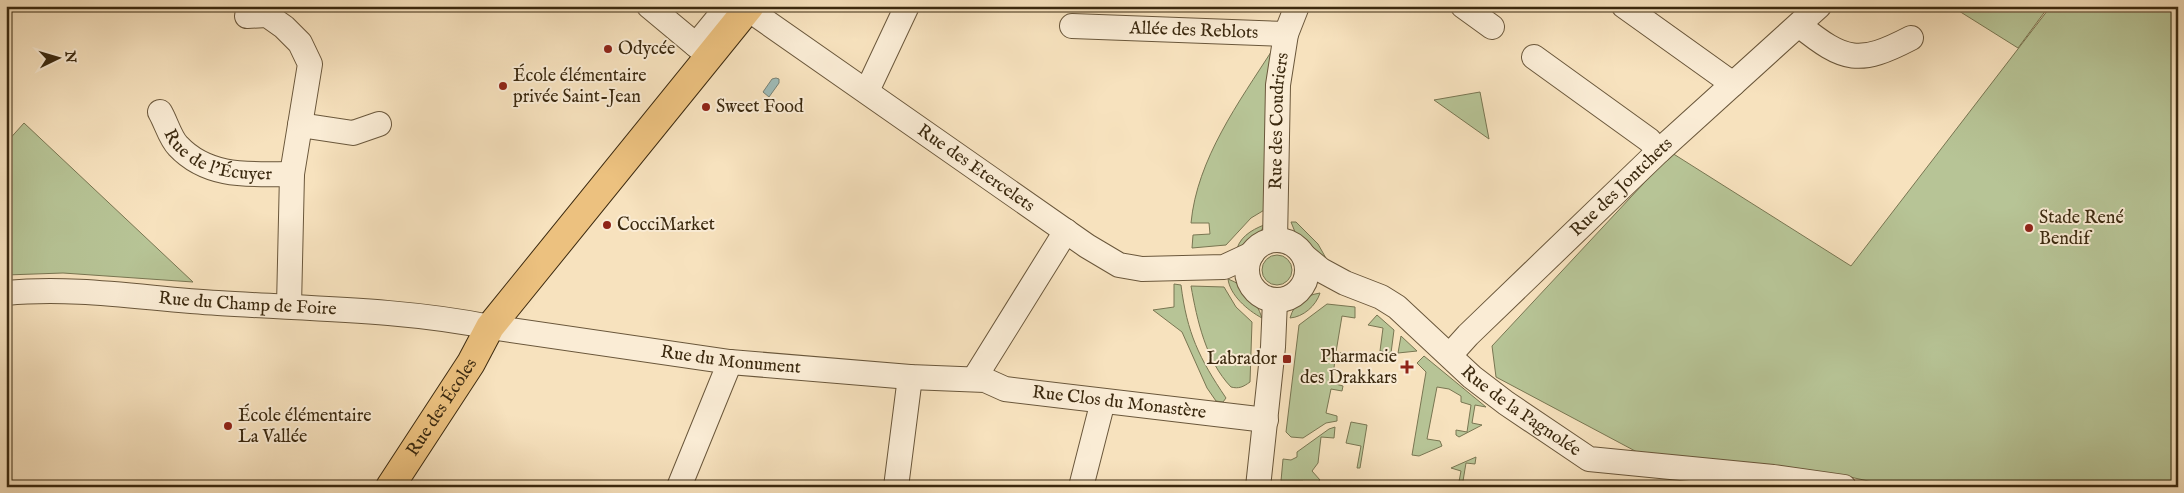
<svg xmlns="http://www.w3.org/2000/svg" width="2184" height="493" viewBox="0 0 2184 493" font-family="'IM FELL English',serif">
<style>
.green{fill:#b7c496;stroke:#797652}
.water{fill:#9fbcb9;stroke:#778175}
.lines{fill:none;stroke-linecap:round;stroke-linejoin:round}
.minor-casing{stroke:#6a573b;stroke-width:26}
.major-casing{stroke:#3b290f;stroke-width:30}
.minor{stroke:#faecd5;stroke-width:24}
.major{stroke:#ecc17f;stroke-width:28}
.poi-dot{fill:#8f2418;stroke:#faecd5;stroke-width:2}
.labels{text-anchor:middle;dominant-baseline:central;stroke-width:4;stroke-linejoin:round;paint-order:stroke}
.street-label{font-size:18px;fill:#3b290f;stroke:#faecd5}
.poi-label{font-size:18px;fill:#3b290f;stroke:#faecd5;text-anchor:start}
</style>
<rect width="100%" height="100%" fill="#f7e2be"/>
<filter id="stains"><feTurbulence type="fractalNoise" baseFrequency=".004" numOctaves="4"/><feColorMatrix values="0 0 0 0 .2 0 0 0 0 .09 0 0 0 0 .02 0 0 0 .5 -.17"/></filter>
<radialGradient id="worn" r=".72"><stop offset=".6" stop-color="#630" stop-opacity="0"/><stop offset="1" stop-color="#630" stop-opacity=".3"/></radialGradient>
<g class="green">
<polygon points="1951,6 2049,6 2018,48"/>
<polygon points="2051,6 2178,6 2178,487 1896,487 1850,477 1637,452 1496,377 1492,346 1672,153 1851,266"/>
<path d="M1273,49L1266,209L1251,218L1226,245L1192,248L1193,235L1210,234L1209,223H1191C1197,159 1239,102 1273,49Z"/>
<polygon points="1480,92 1489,139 1434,100"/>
<polygon points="24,123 193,282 63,273 6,275 6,143"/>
<polygon points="1291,222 1296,222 1318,244 1327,260 1313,258 1295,232"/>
<path d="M1264,225C1258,240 1250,245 1236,253C1238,238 1251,230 1264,225Z"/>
<circle cx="1277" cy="270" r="15"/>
<path d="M1228,279C1245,285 1256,300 1262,318C1247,310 1230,295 1228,279Z"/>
<path d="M1174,284L1181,285C1187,333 1199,358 1226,398L1223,402L1216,401L1207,388L1182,332L1153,310L1174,307Z"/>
<path d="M1191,286L1224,287L1236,307L1252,322L1250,382C1243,387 1239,389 1231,387C1206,361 1197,320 1191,286Z"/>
<path d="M1320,293C1316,306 1303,317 1290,318C1295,302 1303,296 1320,293Z"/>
<polygon points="1327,304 1355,307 1355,318 1342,316 1336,352 1348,354 1347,362 1335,360 1332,383 1343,386 1342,391 1331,389 1326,413 1337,416 1337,421 1326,423 1303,438 1291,437 1286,432 1299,325"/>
<polygon points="1377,315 1394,330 1391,353 1380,351 1383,328 1368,325"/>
<polygon points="1401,336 1417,351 1398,353"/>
<polygon points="1424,356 1486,407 1475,405 1472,423 1482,425 1459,437 1456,435 1456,430 1467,432 1471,405 1461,402 1461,396 1449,389 1437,387 1427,439 1440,441 1442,446 1419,456 1412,455 1426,372 1417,363"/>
<polygon points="1351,422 1367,425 1360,468 1357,468 1361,446 1346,443"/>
<polygon points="1335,427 1334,438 1321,437 1318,463 1312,471 1320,480 1311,487 1307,487 1303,481 1281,481 1283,459 1291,460 1297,457 1297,452 1329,429"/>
<polygon points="1476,457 1475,464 1466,463 1462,487 1458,487 1461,471 1451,468"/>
</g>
<polygon class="water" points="776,78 779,79 779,83 769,97 763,92 772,79"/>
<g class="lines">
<defs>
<g id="minor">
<polyline points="649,6 709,56"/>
<polyline points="1463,6 1492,27"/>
<polyline points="1624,6 1733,84"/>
<path id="s1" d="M748,9L1087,246L1119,265L1142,269L1224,267L1252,254"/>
<polyline points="247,16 267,15 284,27 300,43 310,64 292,174 289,306"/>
<path d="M1799,25C1845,62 1859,65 1911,38"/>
<path id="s2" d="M1072,26L1286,34"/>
<polyline points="696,45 728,6"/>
<polyline points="1534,57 1649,140 1659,151"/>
<polyline points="867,91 907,6"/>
<path id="s3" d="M160,112C166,122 170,138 178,146C209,179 252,174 292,174"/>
<polyline points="300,125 353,133 379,124"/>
<circle cx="1277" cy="270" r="30"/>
<path id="s4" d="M1275,240L1278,85L1286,34L1297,6"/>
<path id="s5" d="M1304,256L1321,270L1345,283L1381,297L1397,307L1472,377L1506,403L1589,459L1773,477L1844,487"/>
<path id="s6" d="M6,293C77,286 148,299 218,303C309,309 401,309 490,327L730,362L910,377L985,380L1005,389L1266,420"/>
<path id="s7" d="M1450,355L1468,335L1659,151L1819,6"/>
<polyline points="974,379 1066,231"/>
<polyline points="679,487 730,362"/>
<polyline points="896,487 910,377"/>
<polyline points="1081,487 1103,401"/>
<polyline points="1258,487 1273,347 1275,301"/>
</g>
<g id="major">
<path id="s8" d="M390,487L471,363L490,327L750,6"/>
</g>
</defs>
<use href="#minor" class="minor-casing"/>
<use href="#major" class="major-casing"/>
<use href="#minor" class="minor"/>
<use href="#major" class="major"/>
</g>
<g class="poi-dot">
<circle cx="608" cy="49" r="5"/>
<circle cx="503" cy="86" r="5"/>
<circle cx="706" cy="107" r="5"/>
<circle cx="607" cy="225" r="5"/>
<circle cx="2029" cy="228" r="5"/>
<rect x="1282" y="354" width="10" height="10" rx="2.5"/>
<path d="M1404.5 359.5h5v5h5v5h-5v5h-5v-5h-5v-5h5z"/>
<circle cx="228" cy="426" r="5"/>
</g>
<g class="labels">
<g class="street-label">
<text stroke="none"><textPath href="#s2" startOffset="122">Allée des Reblots</textPath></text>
<text stroke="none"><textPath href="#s4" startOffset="119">Rue des Coudriers</textPath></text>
<text stroke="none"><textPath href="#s3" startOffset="80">Rue de l'Écuyer</textPath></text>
<text stroke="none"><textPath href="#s1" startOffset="278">Rue des Etercelets</textPath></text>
<text stroke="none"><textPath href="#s7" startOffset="240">Rue des Jontchets</textPath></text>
<text stroke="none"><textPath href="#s6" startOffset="242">Rue du Champ de Foire</textPath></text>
<text stroke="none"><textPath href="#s6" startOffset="729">Rue du Monument</textPath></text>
<text stroke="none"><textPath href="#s6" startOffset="1121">Rue Clos du Monastère</textPath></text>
<text stroke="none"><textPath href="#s8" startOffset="95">Rue des Écoles</textPath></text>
<text stroke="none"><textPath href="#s5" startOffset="269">Rue de la Pagnolée</textPath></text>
</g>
<g class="poi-label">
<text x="618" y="49">Odycée</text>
<text x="513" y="76">École élémentaire<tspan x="513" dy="21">privée Saint-Jean</tspan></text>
<text x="716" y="107">Sweet Food</text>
<text x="2039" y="218">Stade René<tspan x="2039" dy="21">Bendif</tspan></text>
<text x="617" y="225">CocciMarket</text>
<text x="1397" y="357" text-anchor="end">Pharmacie<tspan x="1397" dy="21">des Drakkars</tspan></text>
<text x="1277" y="359" text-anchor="end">Labrador</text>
<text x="238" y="416">École élémentaire<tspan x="238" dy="21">La Vallée</tspan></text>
</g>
</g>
<rect width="2184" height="493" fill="none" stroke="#f7e2be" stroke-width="25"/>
<rect x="8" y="8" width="2169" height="478" fill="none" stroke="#3b290f" stroke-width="2.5"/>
<rect x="12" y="12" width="2159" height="468" fill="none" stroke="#3b290f"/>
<g transform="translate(58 58) rotate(85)" stroke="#faecd5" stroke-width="4" paint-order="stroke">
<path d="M0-4L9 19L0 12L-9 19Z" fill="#3b290f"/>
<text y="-8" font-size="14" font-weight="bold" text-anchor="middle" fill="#3b290f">N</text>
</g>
<rect width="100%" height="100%" filter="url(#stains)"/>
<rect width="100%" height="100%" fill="url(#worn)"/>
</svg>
